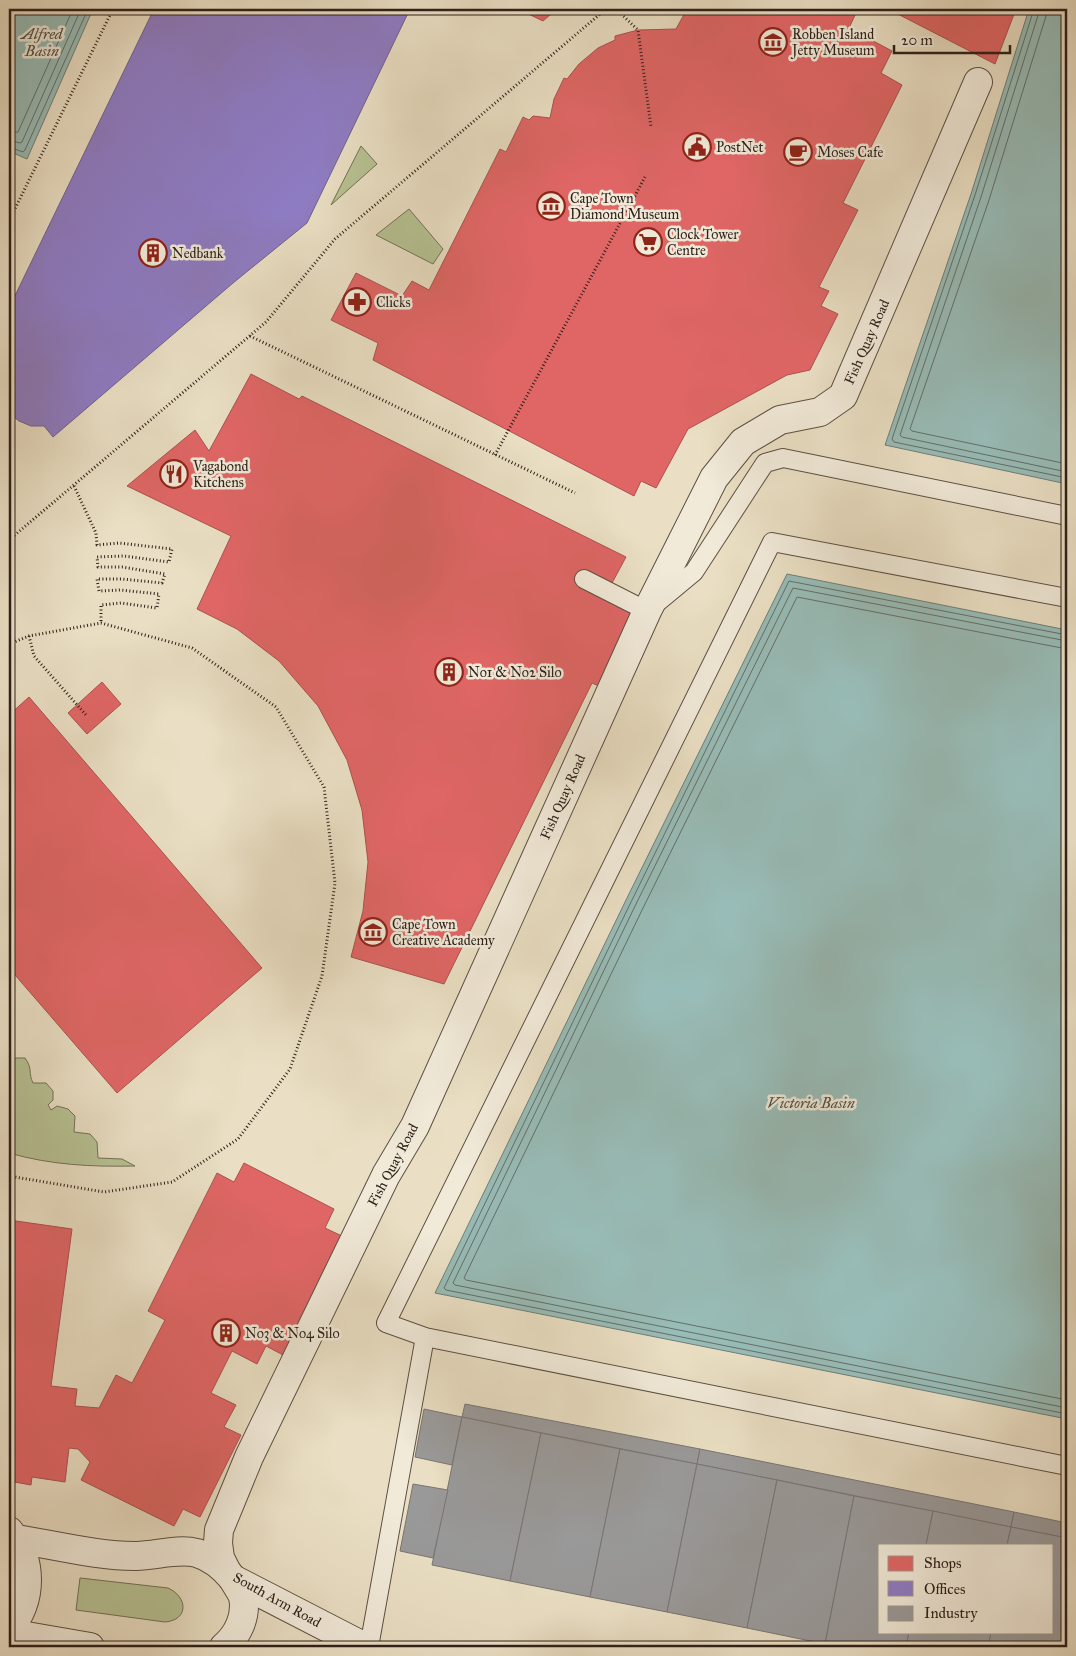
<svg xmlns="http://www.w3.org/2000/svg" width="1076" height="1656" viewBox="0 0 1076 1656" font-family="'IM FELL Great Primer',serif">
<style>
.green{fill:#b7c294;stroke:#727157}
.water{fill:#98bcb7;stroke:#6e7e78}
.shops{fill:#e06666;stroke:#ab514f}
.offices{fill:#8e7cc3;stroke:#716090}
.industry{fill:#999;stroke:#797573}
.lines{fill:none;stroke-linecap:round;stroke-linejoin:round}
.shore{stroke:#636e68;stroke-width:1}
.service-casing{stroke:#5d5044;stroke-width:20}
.minor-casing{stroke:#5d5044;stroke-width:30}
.tertiary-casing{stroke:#5d5044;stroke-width:30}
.path{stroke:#2e201a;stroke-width:3;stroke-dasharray:1 2.5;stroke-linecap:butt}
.service{stroke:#f1ead9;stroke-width:18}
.minor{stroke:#f1ead9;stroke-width:28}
.tertiary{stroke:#f1ead9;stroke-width:28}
.labels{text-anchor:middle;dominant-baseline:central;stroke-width:5;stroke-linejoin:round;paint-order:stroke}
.poi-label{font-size:14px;fill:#2e201a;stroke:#f1ead9;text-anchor:start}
.street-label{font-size:14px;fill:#2e201a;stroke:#f1ead9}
.water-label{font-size:15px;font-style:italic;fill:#4e4f49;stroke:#f1ead9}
</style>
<rect width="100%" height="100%" fill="#eadfc4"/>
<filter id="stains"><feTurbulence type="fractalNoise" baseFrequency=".004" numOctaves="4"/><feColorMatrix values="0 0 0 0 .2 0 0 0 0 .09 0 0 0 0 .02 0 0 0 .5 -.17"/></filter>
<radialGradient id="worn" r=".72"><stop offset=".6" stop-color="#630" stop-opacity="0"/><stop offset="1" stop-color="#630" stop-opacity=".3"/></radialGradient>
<g class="green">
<polygon points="361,146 377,164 331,205"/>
<polygon points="409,209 443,249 433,264 376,235"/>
<path d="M16,1058H25C33,1069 28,1073 33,1083H46L53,1091V1100L48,1105L51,1110L57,1106L68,1109L75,1116L74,1132L90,1134L97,1142L98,1158L122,1159L135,1166C92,1167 51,1165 9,1153V1080L10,1082L13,1080L9,1076V1064Z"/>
<path d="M80,1578L168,1588C188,1597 189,1620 165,1622L76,1610Z"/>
</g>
<g class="water">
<polygon points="9,9 93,9 27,159 9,151"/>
<polygon points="1029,9 1067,9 1067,484 885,445 971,194"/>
<polygon points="787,574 1067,630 1067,1419 435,1293 627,898"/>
</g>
<g class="shops">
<polygon points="518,9 557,9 543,21"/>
<polygon points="687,9 848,9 856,13 849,28 892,51 881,73 902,85 843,203 858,210 819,287 829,291 821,306 838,314 810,370 787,375 688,429 656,488 641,481 634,496 373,360 378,343 331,320 356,273 402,296 412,281 429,290 500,149 506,152 523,117 529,120 533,116 550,118 554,99 564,78 567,79 579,64 598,48 615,40 615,36 638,30 676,29"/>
<polygon points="888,9 1016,9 995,64"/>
<polygon points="251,374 299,399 302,396 626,557 605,596 639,615 601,687 592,683 444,984 351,957 363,911 368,862 362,810 347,760 318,706 279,661 237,629 197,609 231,536 127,486 195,430 209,451"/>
<polygon points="102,682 121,704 87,734 68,713"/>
<polygon points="29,697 262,968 117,1093 9,968 9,715"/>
<polygon points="244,1163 334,1209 325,1228 342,1236 283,1355 266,1346 257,1364 232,1351 211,1393 236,1405 224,1427 241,1435 200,1517 183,1509 174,1526 81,1480 90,1462 78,1449 69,1448 65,1482 32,1477 31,1485 9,1481 9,1485 9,1220 72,1229 51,1386 77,1389 75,1406 99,1408 116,1375 132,1383 165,1320 148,1311 217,1173 234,1182"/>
</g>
<polygon class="offices" points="154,9 410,9 307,223 233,283 53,437 44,426 31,426 19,421 9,413 9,308"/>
<g class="industry">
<polygon points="465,1404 700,1449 697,1464 462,1417"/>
<polygon points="424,1409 462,1417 452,1465 415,1457"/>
<polygon points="462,1417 541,1433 510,1581 432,1565"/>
<polygon points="541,1433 620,1449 590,1597 510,1581"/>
<polygon points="620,1449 697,1464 667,1612 590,1597"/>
<polygon points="700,1449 1014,1512 1011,1527 697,1464"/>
<polygon points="697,1464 777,1480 747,1628 667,1612"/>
<polygon points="777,1480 854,1496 825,1644 747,1628"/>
<polygon points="413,1484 448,1490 433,1558 400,1551"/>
<polygon points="854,1496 933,1511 926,1545 880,1545 880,1632 909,1632 906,1647 841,1647 825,1644"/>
<polygon points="933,1511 1011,1527 1007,1545 926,1545"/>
<polygon points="1014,1512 1067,1523 1067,1538 1011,1527"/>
<polygon points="1011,1527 1067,1538 1067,1647 988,1647 991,1632 1052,1632 1052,1545 1007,1545"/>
<polygon points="909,1632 991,1632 988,1647 906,1647"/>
</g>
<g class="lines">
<g class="shore">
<polyline points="1034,9 975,195 892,439 894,442 1067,478"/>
<polyline points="1040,9 981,197 900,435 902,437 1067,472"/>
<polyline points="1047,9 1046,16 989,200 910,429 912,431 1067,464"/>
<polyline points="9,133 18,132 73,9"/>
<polyline points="9,140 20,143 22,142 81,9"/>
<polyline points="9,147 23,152 25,150 88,9"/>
<polyline points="1067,635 789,581 632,900 444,1288 446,1290 1067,1414"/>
<polyline points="1067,641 793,588 637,902 453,1283 455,1285 1067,1408"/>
<polyline points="1067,649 797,597 644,906 464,1278 466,1280 1067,1400"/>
</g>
<defs>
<g id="service">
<polyline points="584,579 647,611 694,572 765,463 783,458 1067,516"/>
<polyline points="1067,598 772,542 386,1323 425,1337 1067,1466"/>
<polyline points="369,1647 425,1337"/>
</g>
<g id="minor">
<path d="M16,1539C55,1545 96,1556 136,1556C156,1556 177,1548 197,1553C211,1557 224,1568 233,1579L363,1646"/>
<polyline points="227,1572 220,1558 218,1543 219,1530 249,1457 386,1175 415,1126 647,611 714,478 743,442 780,420 820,412 843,396 978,82"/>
<polyline points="9,1633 90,1647"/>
<path d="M224,1647C238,1635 247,1616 243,1597C241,1591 236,1585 233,1579"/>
</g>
<path id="tertiary" d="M9,1531C33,1560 33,1600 9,1629"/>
</defs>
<use href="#service" class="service-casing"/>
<use href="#minor" class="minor-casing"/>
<use href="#tertiary" class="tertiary-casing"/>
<g class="path">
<polyline points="616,9 638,30 651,127"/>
<polyline points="9,221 113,9"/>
<polyline points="250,336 575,493"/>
<polyline points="495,455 645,177"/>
<polyline points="74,486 96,533 97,545 119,543 172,549 169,562 124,556 97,557 98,567 122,567 165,574 162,583 122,579 97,579 99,591 120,590 159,594 157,608 121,603 101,605 101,623"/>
<polyline points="9,540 266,322 335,239 606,9"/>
<polyline points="29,636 34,656 86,715"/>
<polyline points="9,644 29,636 101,623 192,648 276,707 324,787 335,883 322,976 290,1069 238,1139 172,1182 104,1192 9,1176"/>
</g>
<use href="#service" class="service"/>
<use href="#minor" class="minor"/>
<use href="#tertiary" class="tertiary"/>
</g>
<defs>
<symbol id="museum-ring" viewBox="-11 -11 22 22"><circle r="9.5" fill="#f1ead9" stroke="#8f2418" stroke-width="1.5"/><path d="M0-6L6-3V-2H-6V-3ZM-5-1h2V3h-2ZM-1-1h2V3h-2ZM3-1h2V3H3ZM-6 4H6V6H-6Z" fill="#8f2418"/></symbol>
<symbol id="civic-ring" viewBox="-11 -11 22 22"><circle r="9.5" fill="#f1ead9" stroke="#8f2418" stroke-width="1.5"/><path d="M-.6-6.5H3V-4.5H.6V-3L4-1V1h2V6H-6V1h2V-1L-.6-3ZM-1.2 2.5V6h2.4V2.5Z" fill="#8f2418"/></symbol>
<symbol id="cafe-ring" viewBox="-11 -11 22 22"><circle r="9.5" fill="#f1ead9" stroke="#8f2418" stroke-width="1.5"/><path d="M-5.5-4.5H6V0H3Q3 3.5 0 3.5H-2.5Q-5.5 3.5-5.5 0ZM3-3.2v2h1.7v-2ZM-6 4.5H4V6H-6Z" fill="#8f2418"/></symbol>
<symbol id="supermarket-ring" viewBox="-11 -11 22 22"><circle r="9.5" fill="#f1ead9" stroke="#8f2418" stroke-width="1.5"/><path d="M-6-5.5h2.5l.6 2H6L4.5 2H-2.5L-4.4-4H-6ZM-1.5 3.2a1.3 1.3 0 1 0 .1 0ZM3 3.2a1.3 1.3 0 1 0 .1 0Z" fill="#8f2418"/></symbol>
<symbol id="building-ring" viewBox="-11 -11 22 22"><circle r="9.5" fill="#f1ead9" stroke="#8f2418" stroke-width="1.5"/><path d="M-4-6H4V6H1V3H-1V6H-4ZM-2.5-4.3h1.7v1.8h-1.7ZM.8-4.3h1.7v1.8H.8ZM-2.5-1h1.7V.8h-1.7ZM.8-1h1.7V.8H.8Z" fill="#8f2418"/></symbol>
<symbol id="pharmacy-ring" viewBox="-11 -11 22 22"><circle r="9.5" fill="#f1ead9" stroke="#8f2418" stroke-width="1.5"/><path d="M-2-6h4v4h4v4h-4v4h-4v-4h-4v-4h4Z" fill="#8f2418"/></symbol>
<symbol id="restaurant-ring" viewBox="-11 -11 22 22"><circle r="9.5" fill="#f1ead9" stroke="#8f2418" stroke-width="1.5"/><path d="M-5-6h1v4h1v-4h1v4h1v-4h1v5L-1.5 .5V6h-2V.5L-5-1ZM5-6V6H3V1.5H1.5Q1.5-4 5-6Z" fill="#8f2418"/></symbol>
</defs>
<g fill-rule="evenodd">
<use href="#museum-ring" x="757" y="26" width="32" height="32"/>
<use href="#civic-ring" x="681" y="131" width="32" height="32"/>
<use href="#cafe-ring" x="782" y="136" width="32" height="32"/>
<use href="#museum-ring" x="535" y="190" width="32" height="32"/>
<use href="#supermarket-ring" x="632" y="226" width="32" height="32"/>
<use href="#building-ring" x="137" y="237" width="32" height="32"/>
<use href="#pharmacy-ring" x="341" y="286" width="32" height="32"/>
<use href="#restaurant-ring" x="158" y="458" width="32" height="32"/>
<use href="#building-ring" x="433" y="656" width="32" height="32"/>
<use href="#museum-ring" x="357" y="916" width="32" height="32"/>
<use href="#building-ring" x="210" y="1317" width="32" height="32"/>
</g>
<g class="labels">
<g class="poi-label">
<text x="792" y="34">Robben Island<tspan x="792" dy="16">Jetty Museum</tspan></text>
<text x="716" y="147">PostNet</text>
<text x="817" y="152">Moses Cafe</text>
<text x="570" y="198">Cape Town<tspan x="570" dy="16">Diamond Museum</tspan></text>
<text x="667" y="234">Clock Tower<tspan x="667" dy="16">Centre</tspan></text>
<text x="172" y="253">Nedbank</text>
<text x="376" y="302">Clicks</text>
<text x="193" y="466">Vagabond<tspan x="193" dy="16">Kitchens</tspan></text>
<text x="468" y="672">No1 &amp; No2 Silo</text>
<text x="392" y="924">Cape Town<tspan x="392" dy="16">Creative Academy</tspan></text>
<text x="245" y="1333">No3 &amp; No4 Silo</text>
</g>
<g class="street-label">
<text transform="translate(867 342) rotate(-66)">Fish Quay Road</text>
<text transform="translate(563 797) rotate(-66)">Fish Quay Road</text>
<text transform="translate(393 1165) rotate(-62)">Fish Quay Road</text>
<text transform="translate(277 1600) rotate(29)">South Arm Road</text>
</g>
<g class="water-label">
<text x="42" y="34">Alfred<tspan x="42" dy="17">Basin</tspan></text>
<text x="811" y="1103">Victoria Basin</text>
</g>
</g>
<rect width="1076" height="1656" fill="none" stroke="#eadfc4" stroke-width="30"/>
<rect x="10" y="10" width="1056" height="1636" fill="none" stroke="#2e201a" stroke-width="2.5"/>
<rect x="15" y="15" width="1046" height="1626" fill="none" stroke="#2e201a"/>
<rect x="878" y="1544" width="175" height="90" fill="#f1ead9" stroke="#a3998d"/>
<rect x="888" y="1556" width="25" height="15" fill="#e06666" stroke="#a3998d"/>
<text x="924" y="1568" font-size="15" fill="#2e201a">Shops</text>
<rect x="888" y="1581" width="25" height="15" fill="#8e7cc3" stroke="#a3998d"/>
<text x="924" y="1594" font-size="15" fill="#2e201a">Offices</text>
<rect x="888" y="1606" width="25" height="15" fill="#999999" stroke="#a3998d"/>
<text x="924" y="1618" font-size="15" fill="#2e201a">Industry</text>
<path d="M894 45v8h116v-8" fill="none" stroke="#2e201a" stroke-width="2.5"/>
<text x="901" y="45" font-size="15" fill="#2e201a" stroke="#f1ead9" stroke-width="4" paint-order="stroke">20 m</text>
<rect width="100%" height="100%" filter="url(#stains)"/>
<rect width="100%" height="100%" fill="url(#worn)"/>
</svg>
